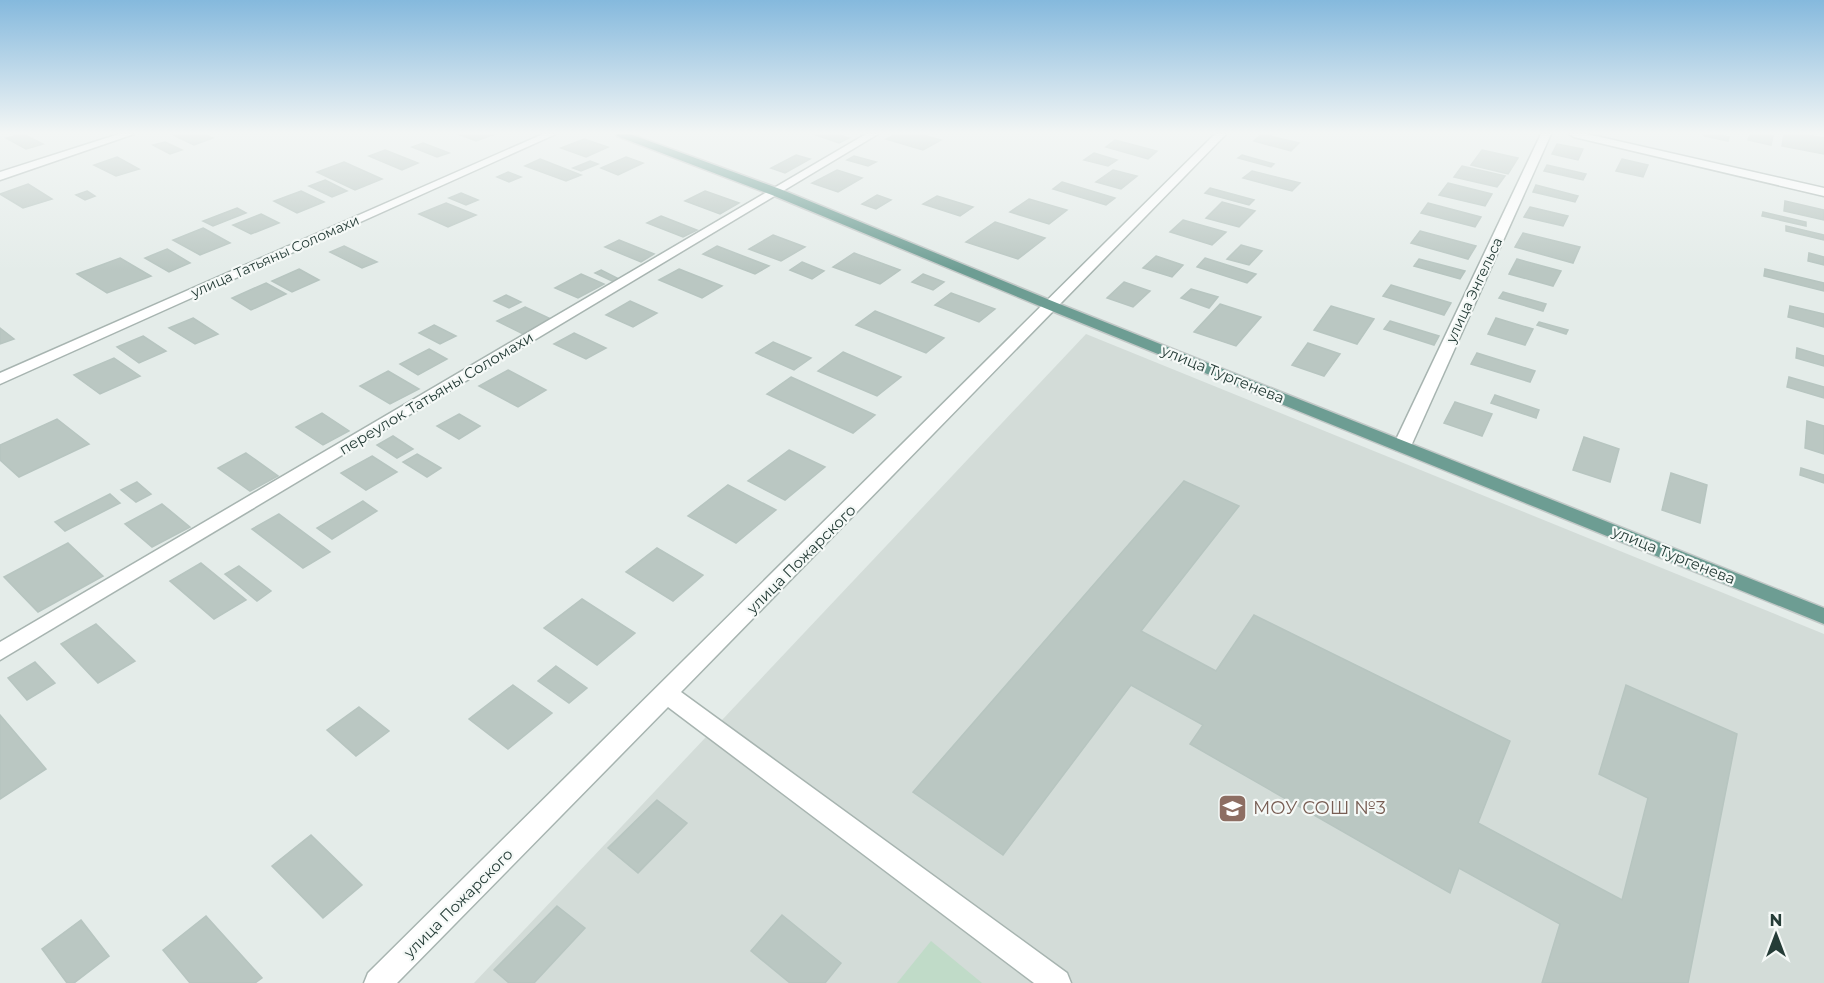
<svg xmlns="http://www.w3.org/2000/svg" width="1824" height="983" viewBox="0 0 1824 983" font-family="Montserrat,sans-serif">
<style>
.built{fill:#d3dcd8}
.green{fill:#c0dbc8}
.building{fill:#bac7c2;stroke:#b7c5c0;stroke-width:1.5}
.lines{fill:none;stroke-linecap:round;stroke-linejoin:round}
.minor-casing{stroke:#a7b4b0;stroke-width:3}
.major-casing{stroke:#c2c8c7;stroke-width:3}
.minor{fill:#fff;fill-rule:evenodd}
.major{fill:#6d9d93;fill-rule:evenodd}
.labels{text-anchor:middle;dominant-baseline:central;stroke-width:4.5;stroke-linejoin:round;paint-order:stroke}
.far-street-label{font-size:14px;fill:#253c37;stroke:#f5f9f7}
.street-label{font-size:15px;fill:#253c37;stroke:#f5f9f7}
.near-education-label{font-size:18px;fill:#785e54;stroke:#f5f9f7;text-anchor:start}
</style>
<rect width="100%" height="100%" fill="#e4ece9"/>
<polygon class="built" points="1086,334 1824,634 1824,983 474,983"/>
<polygon class="green" points="931,941 982,983 897,983"/>
<g class="building">
<polygon points="23,134 43,144 26,149 6,138"/>
<polygon points="203,134 213,138 194,145 173,135"/>
<polygon points="458,134 495,134 476,141"/>
<polygon points="813,134 835,134 849,138 839,143"/>
<polygon points="896,134 919,134 941,140 923,150 886,139"/>
<polygon points="1262,134 1299,143 1291,151 1254,141"/>
<polygon points="1704,134 1713,134 1729,137 1728,141 1704,136"/>
<polygon points="1750,134 1773,136 1771,145 1748,140"/>
<polygon points="1784,134 1800,134 1824,138 1824,154 1782,146"/>
<polygon points="584,139 608,147 586,157 561,148"/>
<polygon points="1115,140 1157,151 1148,159 1106,147"/>
<polygon points="165,142 182,150 170,154 153,145"/>
<polygon points="423,143 449,153 437,157 412,147"/>
<polygon points="1557,144 1583,149 1578,160 1552,154"/>
<polygon points="385,150 418,163 402,170 369,156"/>
<polygon points="1482,150 1518,158 1508,174 1471,165"/>
<polygon points="1094,153 1117,160 1108,166 1084,160"/>
<polygon points="796,155 810,159 785,173 771,168"/>
<polygon points="1242,155 1274,164 1271,167 1238,158"/>
<polygon points="854,156 876,162 868,166 847,160"/>
<polygon points="117,157 139,169 116,176 94,165"/>
<polygon points="626,157 643,163 618,175 601,168"/>
<polygon points="540,159 581,175 566,181 525,166"/>
<polygon points="1622,159 1648,165 1643,177 1616,171"/>
<polygon points="590,161 598,164 581,171 573,168"/>
<polygon points="344,162 382,179 355,190 317,172"/>
<polygon points="1547,165 1586,174 1583,180 1544,171"/>
<polygon points="1462,166 1505,176 1497,187 1454,177"/>
<polygon points="837,170 862,178 838,192 812,183"/>
<polygon points="1113,170 1137,176 1121,189 1096,182"/>
<polygon points="1252,171 1300,183 1292,191 1243,178"/>
<polygon points="508,172 521,177 509,182 497,177"/>
<polygon points="325,180 347,191 332,197 309,186"/>
<polygon points="1062,182 1115,198 1106,205 1053,189"/>
<polygon points="1448,183 1492,194 1485,206 1439,195"/>
<polygon points="28,184 52,199 23,208 0,194"/>
<polygon points="1536,185 1578,196 1575,202 1533,192"/>
<polygon points="1210,188 1254,200 1249,205 1205,193"/>
<polygon points="87,191 95,196 85,200 76,195"/>
<polygon points="301,191 324,202 297,213 274,201"/>
<polygon points="705,191 739,203 720,214 685,201"/>
<polygon points="461,193 478,200 466,205 449,198"/>
<polygon points="877,195 891,200 876,209 862,204"/>
<polygon points="937,196 973,207 960,216 923,204"/>
<polygon points="1029,199 1067,210 1049,224 1010,212"/>
<polygon points="1785,201 1824,210 1824,220 1784,211"/>
<polygon points="1222,202 1255,211 1239,227 1206,218"/>
<polygon points="446,203 476,215 448,227 419,214"/>
<polygon points="1428,203 1481,217 1475,227 1421,213"/>
<polygon points="1530,207 1568,216 1563,226 1524,217"/>
<polygon points="237,208 246,213 213,226 203,221"/>
<polygon points="1763,212 1806,222 1806,226 1762,216"/>
<polygon points="261,214 279,223 251,234 233,225"/>
<polygon points="661,216 697,230 683,237 647,223"/>
<polygon points="1183,220 1226,232 1212,245 1170,232"/>
<polygon points="995,222 1045,238 1018,259 966,242"/>
<polygon points="1786,226 1824,235 1824,240 1786,231"/>
<polygon points="203,228 230,243 200,255 173,240"/>
<polygon points="1420,231 1476,246 1468,259 1411,243"/>
<polygon points="1523,233 1580,247 1573,263 1515,247"/>
<polygon points="773,235 805,247 781,261 749,249"/>
<polygon points="619,240 654,254 641,262 605,247"/>
<polygon points="1241,245 1262,251 1249,265 1227,259"/>
<polygon points="344,246 377,262 362,268 330,252"/>
<polygon points="717,246 769,266 755,274 703,254"/>
<polygon points="167,249 190,263 169,272 145,258"/>
<polygon points="854,253 900,270 880,284 833,267"/>
<polygon points="1809,253 1824,257 1824,265 1808,261"/>
<polygon points="1156,256 1183,265 1172,277 1143,268"/>
<polygon points="120,258 151,276 107,293 77,274"/>
<polygon points="1205,258 1256,274 1247,283 1197,267"/>
<polygon points="1419,259 1465,271 1460,279 1414,266"/>
<polygon points="1517,259 1561,271 1553,286 1509,274"/>
<polygon points="802,262 824,271 812,279 790,270"/>
<polygon points="299,269 319,280 292,292 272,281"/>
<polygon points="679,269 722,286 702,298 659,280"/>
<polygon points="1765,269 1824,283 1824,291 1764,276"/>
<polygon points="601,270 619,279 614,282 595,273"/>
<polygon points="581,274 604,284 578,298 555,288"/>
<polygon points="923,274 944,282 933,290 912,282"/>
<polygon points="1124,282 1150,291 1133,307 1107,298"/>
<polygon points="266,283 286,294 251,310 232,298"/>
<polygon points="1391,285 1451,303 1444,315 1383,296"/>
<polygon points="1191,289 1218,297 1209,308 1181,298"/>
<polygon points="1503,292 1546,304 1543,311 1499,298"/>
<polygon points="951,293 995,309 979,322 935,305"/>
<polygon points="506,295 521,302 509,308 494,301"/>
<polygon points="630,301 657,313 633,327 606,315"/>
<polygon points="1220,304 1261,317 1236,346 1194,332"/>
<polygon points="1331,306 1374,319 1357,344 1314,330"/>
<polygon points="1790,306 1824,314 1824,327 1788,317"/>
<polygon points="525,307 551,319 523,334 497,321"/>
<polygon points="875,311 944,338 926,353 856,325"/>
<polygon points="193,318 218,334 195,344 169,328"/>
<polygon points="1496,318 1533,329 1525,345 1488,334"/>
<polygon points="1390,321 1439,336 1434,345 1384,329"/>
<polygon points="1539,322 1568,330 1566,334 1537,325"/>
<polygon points="434,325 456,336 440,344 419,333"/>
<polygon points="0,328 14,339 0,344"/>
<polygon points="574,333 606,348 586,359 554,344"/>
<polygon points="143,336 166,351 139,363 117,347"/>
<polygon points="773,342 811,358 794,370 756,353"/>
<polygon points="1308,343 1340,354 1324,376 1292,365"/>
<polygon points="1797,348 1824,356 1824,366 1796,358"/>
<polygon points="429,349 447,359 418,375 400,364"/>
<polygon points="843,352 901,377 877,396 818,371"/>
<polygon points="1477,353 1535,371 1530,382 1471,364"/>
<polygon points="114,358 140,376 100,394 74,375"/>
<polygon points="508,370 546,390 518,407 479,386"/>
<polygon points="388,371 419,389 390,404 360,386"/>
<polygon points="791,377 875,415 853,433 767,394"/>
<polygon points="1789,377 1824,387 1824,398 1787,387"/>
<polygon points="1495,395 1539,410 1536,418 1491,403"/>
<polygon points="1455,402 1492,414 1482,436 1444,423"/>
<polygon points="322,413 349,431 323,445 296,427"/>
<polygon points="459,414 480,426 459,439 437,426"/>
<polygon points="57,419 89,444 19,477 0,460 0,445"/>
<polygon points="1807,421 1824,426 1824,454 1805,448"/>
<polygon points="393,436 413,449 397,458 377,445"/>
<polygon points="1584,437 1619,449 1610,482 1573,470"/>
<polygon points="789,450 825,467 785,500 748,481"/>
<polygon points="246,453 278,476 250,491 218,468"/>
<polygon points="417,454 441,468 427,477 403,462"/>
<polygon points="372,456 397,472 366,490 341,473"/>
<polygon points="1801,468 1824,475 1824,483 1800,475"/>
<polygon points="1671,473 1707,485 1700,523 1662,510"/>
<polygon points="1184,481 1239,506 1141,631 1216,671 1254,615 1510,741 1478,823 1622,900 1648,798 1599,774 1626,685 1737,734 1688,983 1542,983 1560,924 1459,868 1450,893 1190,744 1203,725 1131,685 1003,855 913,792"/>
<polygon points="137,482 151,494 136,502 121,490"/>
<polygon points="728,485 776,510 736,543 688,516"/>
<polygon points="110,494 120,503 65,531 55,522"/>
<polygon points="363,501 377,511 332,539 317,528"/>
<polygon points="162,504 190,527 152,547 125,524"/>
<polygon points="279,514 330,552 303,568 252,529"/>
<polygon points="68,543 103,576 38,612 4,577"/>
<polygon points="657,548 703,575 673,601 626,572"/>
<polygon points="201,563 246,600 214,619 170,581"/>
<polygon points="239,566 271,591 257,601 225,574"/>
<polygon points="582,599 635,633 597,665 544,628"/>
<polygon points="96,624 135,661 98,683 61,644"/>
<polygon points="35,662 55,683 27,700 8,678"/>
<polygon points="556,666 587,688 569,703 538,681"/>
<polygon points="513,685 552,713 508,749 469,719"/>
<polygon points="359,707 389,731 356,756 327,730"/>
<polygon points="0,715 46,769 0,799"/>
<polygon points="657,800 687,823 638,873 608,848"/>
<polygon points="311,835 362,885 323,918 272,866"/>
<polygon points="557,906 585,928 534,983 509,983 494,970"/>
<polygon points="782,915 841,963 825,983 790,983 751,951"/>
<polygon points="206,916 262,978 255,983 190,983 163,950"/>
<polygon points="81,920 109,956 74,983 67,983 42,949"/>
</g>
<g class="lines">
<defs>
<g id="minor">
<polygon points="119,134 134,134 0,180 0,172"/>
<polygon points="543,134 556,134 0,384 0,373"/>
<polygon points="866,134 878,134 0,660 0,642"/>
<polygon points="1215,134 1226,134 681,692 1067,973 1071,983 1034,983 668,707 397,983 364,983 368,973"/>
<polygon points="1541,134 1551,134 1411,446 1408,450 1396,450 1393,446"/>
<polygon points="1569,134 1587,134 1824,188 1824,196 1574,137"/>
</g>
<polygon id="major" points="616,134 630,134 780,189 1057,303 1824,608 1824,624 1047,309 772,195 617,136"/>
</defs>
<use href="#minor" class="minor-casing"/>
<use href="#major" class="major-casing"/>
<use href="#minor" class="minor"/>
<use href="#major" class="major"/>
</g>
<linearGradient id="sky" x2="0" y2="1"><stop stop-color="#85b9dd"/><stop offset="0.49" stop-color="#f3f6f5"/><stop offset="1" stop-color="#f3f6f5" stop-opacity="0"/></linearGradient>
<rect width="1824" height="271" fill="url(#sky)"/>
<defs>
<symbol id="school-square" viewBox="-11 -11 22 22"><rect x="-9" y="-9" width="18" height="18" rx="4" fill="#8d6e63" stroke="#f5f9f7"/><path d="M0-5L7-2L0 1L-7-2ZM-4 1L0 2.5L4 1V4Q0 6-4 4Z" fill="#fff"/></symbol>
</defs>
<g fill-rule="evenodd">
<use href="#school-square" x="1216" y="792" width="33" height="33"/>
</g>
<g class="labels">
<g class="far-street-label">
<text transform="translate(275 256) rotate(-24)">улица Татьяны Соломахи</text>
<text transform="translate(1474 290) rotate(-65)">улица Энгельса</text>
</g>
<g class="street-label">
<text transform="translate(1223 374) rotate(22)">улица Тургенева</text>
<text transform="translate(436 393) rotate(-31)">переулок Татьяны Соломахи</text>
<text transform="translate(1674 555) rotate(22)">улица Тургенева</text>
<text transform="translate(801 559) rotate(-45)">улица Пожарского</text>
<text transform="translate(458 903) rotate(-45)">улица Пожарского</text>
</g>
<g class="near-education-label">
<text x="1253" y="808">МОУ СОШ №3</text>
</g>
</g>
<g transform="translate(1776 935)" stroke="#f5f9f7" stroke-width="4.5" paint-order="stroke">
<path d="M0-4.5L10 22L0 15L-10 22Z" fill="#253c37"/>
<text y="-9" font-size="16" font-weight="bold" text-anchor="middle" fill="#253c37">N</text>
</g>
</svg>
